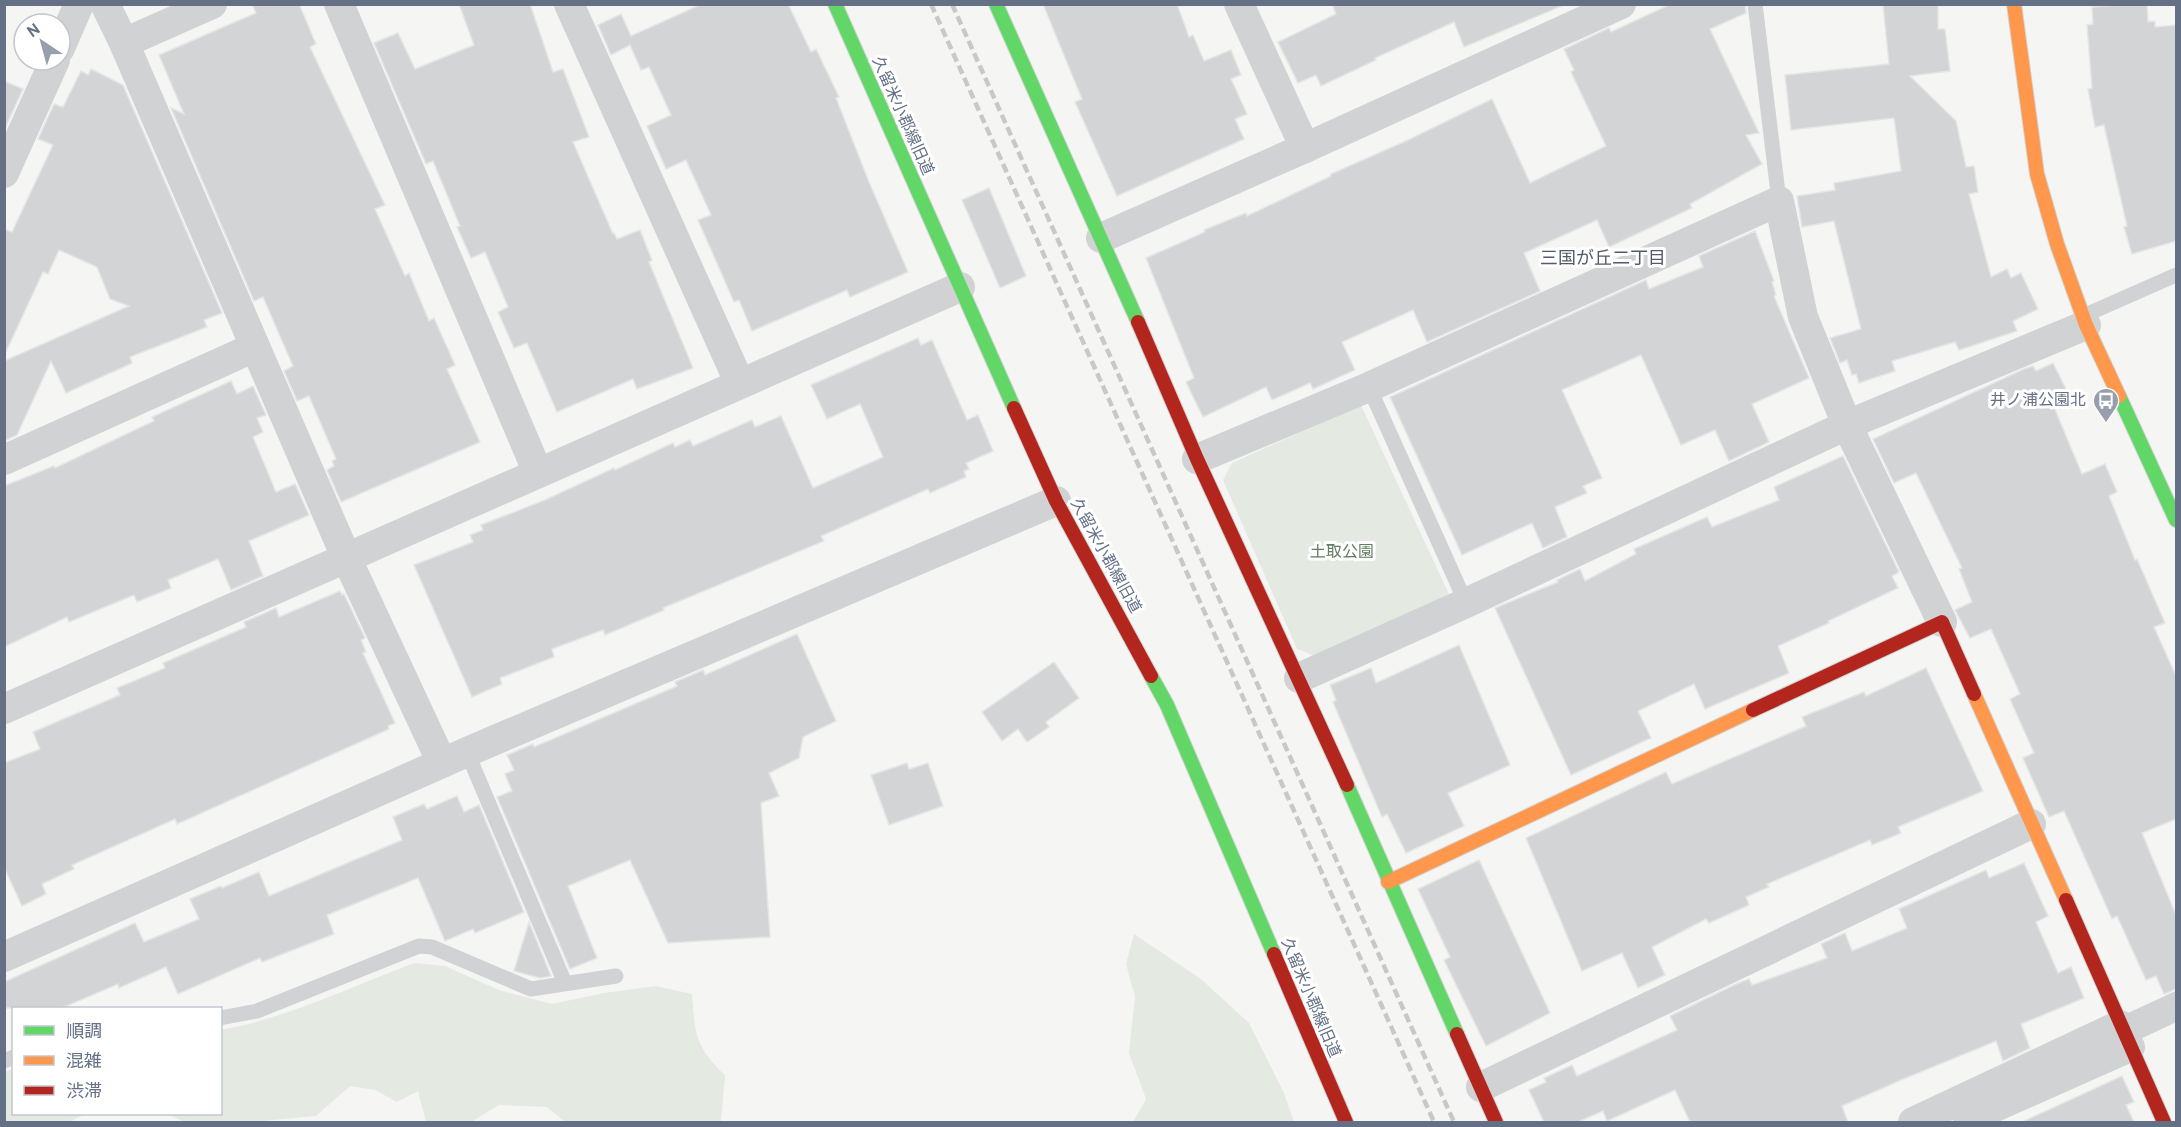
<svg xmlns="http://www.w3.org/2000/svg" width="2181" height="1127" viewBox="0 0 2181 1127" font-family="Overpass,'Noto Sans JP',sans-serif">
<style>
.green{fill:#e4e9e2}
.building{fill:#d3d4d5;stroke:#e4e5e4;stroke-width:1.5}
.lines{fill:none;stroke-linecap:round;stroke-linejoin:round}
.fast-casing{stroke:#d2d4d4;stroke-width:16}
.slow-casing{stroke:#d2d4d4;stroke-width:16}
.jam-casing{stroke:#d2d4d4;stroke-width:16}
.lane{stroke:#d1d2d3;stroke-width:15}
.street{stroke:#d1d2d3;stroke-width:30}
.fast{stroke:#63d668;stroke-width:14}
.slow{stroke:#ff974d;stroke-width:14}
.jam{stroke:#b3261e;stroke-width:14}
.rail{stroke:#c7c8c9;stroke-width:4.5;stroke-dasharray:9 4.5;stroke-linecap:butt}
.labels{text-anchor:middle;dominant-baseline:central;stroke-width:6;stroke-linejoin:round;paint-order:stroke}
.street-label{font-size:16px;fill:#647086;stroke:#fff}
.poi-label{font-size:16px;fill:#647086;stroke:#fff;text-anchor:end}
.park-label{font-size:16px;fill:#637d63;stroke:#fff}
.neighbourhood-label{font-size:18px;fill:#525b6a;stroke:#fff}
</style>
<rect width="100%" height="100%" fill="#f5f6f4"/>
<g class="green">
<polygon points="1361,405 1449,594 1318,657 1297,649 1223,480 1232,463"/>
<polygon points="1134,934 1201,979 1249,1023 1284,1093 1294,1122 1133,1122 1146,1099 1129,1053 1135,997 1126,964"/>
<path d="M414,963L445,966L499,990L552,1004L604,993L656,986L692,994C695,1033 695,1047 725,1075L721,1122H565L547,1107L499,1105L471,1122H426L418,1091L397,1102L375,1090L350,1086L316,1116L251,1122H185L167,1114H220L221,1030C290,1017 348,988 414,963Z"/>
<polygon points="13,1069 14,1114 85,1114 70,1122 5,1122 5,1072"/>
</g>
<g class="building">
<polygon points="252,4 299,4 316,44 310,47 385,205 375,209 405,276 409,273 429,321 434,318 455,365 447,369 480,442 341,502 327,470 334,466 332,461 336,459 309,396 297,401 284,371 293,366 263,297 254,301 171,108 184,114 159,55 256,13"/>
<polygon points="459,4 530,4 553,72 563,69 589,137 573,142 613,234 614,233 617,239 640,230 652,260 649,262 693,368 637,389 633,379 557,412 527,343 514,348 498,312 508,307 485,252 471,258 457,227 460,226 433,161 426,164 374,43 398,33 415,69 474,45"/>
<polygon points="702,4 788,4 811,52 816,49 839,97 836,98 869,182 908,272 850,297 847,290 752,331 739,300 734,302 698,220 711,215 686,160 666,169 647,126 671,115 649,67 641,70 630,45 611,55 598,25 621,14 631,36"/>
<polygon points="1043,4 1177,4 1189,37 1193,35 1204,61 1231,50 1241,75 1231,79 1247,114 1235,119 1244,139 1117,196 1075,102 1082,99"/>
<polygon points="1332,4 1564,4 1564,5 1464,47 1454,22 1375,58 1376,60 1321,86 1316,75 1298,83 1278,42 1336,14"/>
<polygon points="1671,4 1745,4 1746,13 1710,29 1759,133 1746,135 1762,164 1690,204 1692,208 1609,247 1597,220 1524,253 1540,291 1427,342 1413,310 1342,342 1355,370 1313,389 1310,383 1272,400 1266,387 1203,417 1186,382 1194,378 1146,258 1205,232 1204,230 1246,213 1247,216 1331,176 1331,174 1406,141 1492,99 1530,183 1606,146 1571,72 1574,70 1564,49 1609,28 1611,32"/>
<polygon points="1883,4 1938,4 1938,29 1945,29 1950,71 1910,76 1956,121 1966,167 1974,166 1978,192 1969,194 1991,277 2007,269 2011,278 2021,273 2038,309 2013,321 2017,331 1959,350 1955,342 1892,361 1895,371 1859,383 1856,374 1852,375 1847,360 1840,363 1830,338 1861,329 1834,221 1802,227 1797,196 1835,190 1834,183 1901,171 1894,118 1791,130 1785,75 1889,64"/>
<polygon points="2131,4 2147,4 2148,22 2155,21 2155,27 2176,25 2176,241 2132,254 2124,227 2127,226 2104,125 2095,127 2088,89 2092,88 2087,25 2093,24 2092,7"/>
<polygon points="91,69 123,85 222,313 204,320 207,327 130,357 132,363 128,365 66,393 51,361 17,435 4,441 4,361 129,306 110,299 97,267 59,250 48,274 43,272 4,356 4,229 12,232 53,145 38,139 54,104 63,107 81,71 88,75"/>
<polygon points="4,81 23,89 6,126 4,125"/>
<polygon points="989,188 1026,276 1000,288 962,200"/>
<polygon points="1755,231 1774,281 1772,282 1776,295 1774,296 1809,378 1752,404 1769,442 1729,461 1715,430 1681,445 1641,355 1562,390 1602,478 1583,486 1587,493 1555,507 1567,537 1543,548 1532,523 1462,555 1390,397 1646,280 1649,289 1703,267 1699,256"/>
<polygon points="918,338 921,345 932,340 967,420 978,415 993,451 966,463 969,469 964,471 966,477 930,493 928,489 821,536 824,541 663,608 664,610 605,635 603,630 552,649 554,657 500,678 502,684 472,697 414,565 473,542 470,535 483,530 481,525 545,500 614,468 615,470 673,443 675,447 690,440 693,446 752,420 755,427 781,416 813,488 883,457 860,404 827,419 811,385"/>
<polygon points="2053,363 2068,393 2062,395 2065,401 2054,407 2082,474 2105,464 2117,492 2109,496 2135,560 2137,559 2165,623 2154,627 2176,676 2176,819 2142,833 2176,915 2176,989 2164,994 2156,976 2146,980 2117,916 2112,919 2064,811 2049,817 2023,758 2034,753 2010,699 2020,694 1991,629 1970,638 1955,610 1972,602 1959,569 1962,568 1916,473 1894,483 1873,439 2024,369 2033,366 2036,371"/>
<polygon points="231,381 237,394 253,386 266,415 257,418 263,432 253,437 276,492 295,484 309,515 249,541 263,576 231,590 218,559 168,580 171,588 137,602 134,595 69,622 67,617 4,647 4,486 54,466 55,468 154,421 152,417"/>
<polygon points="1843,456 1899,572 1892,576 1898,588 1828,621 1829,623 1778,646 1789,673 1705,709 1694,684 1638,711 1651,738 1571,775 1495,608 1558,582 1557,580 1580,569 1585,581 1636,554 1634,549 1707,517 1712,527 1779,500 1774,487"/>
<polygon points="340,591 342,595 344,594 365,638 361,640 366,652 363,653 395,723 388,726 389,729 177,824 175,819 72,865 74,869 42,884 46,894 22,906 4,867 4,763 40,749 33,732 120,695 117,688 165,668 163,663 246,627 244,622 276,608 279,617"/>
<polygon points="797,634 836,721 803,737 799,758 769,773 779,796 761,803 770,937 668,943 630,860 568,886 597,958 570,969 497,797 512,791 505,774 514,770 507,755 533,744 534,747 677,686 675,682 703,670 705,675"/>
<polygon points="1459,645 1510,765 1448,793 1464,826 1406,853 1387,814 1382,817 1333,702 1336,700 1330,685 1371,668 1376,683"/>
<polygon points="1054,662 1079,698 1046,722 1049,727 1027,742 1018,729 1002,741 982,712"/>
<polygon points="1926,668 1983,791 1898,827 1901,833 1872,845 1870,840 1767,884 1769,887 1746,897 1749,905 1709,923 1706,919 1652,947 1665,975 1638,988 1622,953 1582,971 1526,838 1666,772 1672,784 1806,726 1802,717 1864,692 1866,696"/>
<polygon points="907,763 909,769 928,763 943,806 889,825 871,775"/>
<polygon points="457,796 464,812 479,805 524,912 475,933 473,929 445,941 418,878 327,915 334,934 262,962 260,958 178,994 166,967 119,988 118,984 62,1008 4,1008 4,982 135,923 144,942 199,919 190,899 221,886 222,888 259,872 269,896 402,840 393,817 424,804 427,809"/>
<polygon points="1479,860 1550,1013 1486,1046 1444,960 1450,957 1418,889"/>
<polygon points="2024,863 2048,916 2036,922 2058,973 2071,967 2084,998 2021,1024 2030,1048 2003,1061 1996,1041 1901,1080 1842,1106 1848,1122 1690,1122 1675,1090 1607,1121 1603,1111 1578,1122 1544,1122 1529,1090 1546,1082 1544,1078 1572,1065 1577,1076 1677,1030 1670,1016 1734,985 1749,979 1752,985 1827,958 1821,944 1845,933 1852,951 1907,928 1899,909 1986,870 1989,878"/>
<polygon points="529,922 551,976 540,978 514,971"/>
<polygon points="2122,1076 2134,1102 2126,1105 2134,1122 2022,1122"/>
</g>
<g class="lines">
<defs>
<g id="fast">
<polyline points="835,4 1014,408"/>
<polyline points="996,4 1138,322"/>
<polyline points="2119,396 2176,520"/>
<polyline points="1151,676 1167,705 1274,954"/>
<polyline points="1347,785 1457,1034"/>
</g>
<g id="slow">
<polyline points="2014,4 2037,174 2057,244 2086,325 2119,396"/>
<polyline points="1974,694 2066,900"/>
<polyline points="1388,882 1753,710"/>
</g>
<g id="jam">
<polyline points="1138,322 1197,459 1347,785"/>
<polyline points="1014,408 1056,501 1151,676"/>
<polyline points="1753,710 1942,622 1974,694"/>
<polyline points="2066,900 2164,1122"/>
<polyline points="1274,954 1346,1122"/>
<polyline points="1457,1034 1496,1122"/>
</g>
</defs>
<use href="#fast" class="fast-casing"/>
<use href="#slow" class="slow-casing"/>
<use href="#jam" class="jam-casing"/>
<g class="lane">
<polyline points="1755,4 1779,201"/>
<polyline points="2083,316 2176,275"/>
<polyline points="1369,387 1466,603"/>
<polyline points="467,752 565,983"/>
<polyline points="220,1018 257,1011 419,946 432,947 531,989 616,976"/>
<polyline points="2120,1025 2176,999"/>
<polyline points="2125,1038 2176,1014"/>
<polyline points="4,1061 14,1057"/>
</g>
<g class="street">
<polyline points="105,4 124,43 346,557 442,763"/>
<polyline points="339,4 538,473"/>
<polyline points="569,4 740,384"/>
<polyline points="1239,4 1305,148"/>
<polyline points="124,43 212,4"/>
<polyline points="60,48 79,4"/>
<polyline points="4,173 55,60"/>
<polyline points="1101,238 1305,148 1621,4"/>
<polyline points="1197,459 1369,387 1779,201 1803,317 1847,425 1942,622"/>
<polyline points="4,460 255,347"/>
<polyline points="1299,678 1466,603 1847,425 2086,325"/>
<polyline points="4,709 960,287"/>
<polyline points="4,957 467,752 1056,501"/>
<polyline points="1481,1087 2031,824"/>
<polyline points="1968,1119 2130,1047"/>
<polyline points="1913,1122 2120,1025"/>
</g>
<use href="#fast" class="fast"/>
<use href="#slow" class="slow"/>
<use href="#jam" class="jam"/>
<g class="rail">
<polyline points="931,4 1434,1122"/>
<polyline points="952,4 1454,1122"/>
</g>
</g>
<defs>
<symbol id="bus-pin" viewBox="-11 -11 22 30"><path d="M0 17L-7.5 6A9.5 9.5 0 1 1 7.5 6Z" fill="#979fac" stroke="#fff"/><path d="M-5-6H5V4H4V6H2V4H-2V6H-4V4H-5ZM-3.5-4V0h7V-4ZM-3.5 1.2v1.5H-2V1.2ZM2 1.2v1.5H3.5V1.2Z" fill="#fff"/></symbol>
</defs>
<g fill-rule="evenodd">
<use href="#bus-pin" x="2091" y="386" width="30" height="40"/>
</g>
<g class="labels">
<g class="street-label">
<text transform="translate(902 116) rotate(66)">久留米小郡線旧道</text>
<text transform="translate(1105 556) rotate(61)">久留米小郡線旧道</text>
<text transform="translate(1310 998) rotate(67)">久留米小郡線旧道</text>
</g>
<g class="poi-label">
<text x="2086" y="401">井ノ浦公園北</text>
</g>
<g class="park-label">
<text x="1342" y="553">土取公園</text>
</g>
<g class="neighbourhood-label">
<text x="1603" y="259">三国が丘二丁目</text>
</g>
</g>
<rect width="2181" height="1127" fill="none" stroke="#647086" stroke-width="12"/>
<rect x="12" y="1007" width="210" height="108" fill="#ffffff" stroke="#c1c6cf" stroke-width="1.5"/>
<rect x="24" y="1026" width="30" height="9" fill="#63d668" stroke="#c1c6cf" stroke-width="1.5"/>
<text x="66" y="1037" font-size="18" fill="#647086">順調</text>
<rect x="24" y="1056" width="30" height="9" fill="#ff974d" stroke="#c1c6cf" stroke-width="1.5"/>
<text x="66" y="1067" font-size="18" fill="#647086">混雑</text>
<rect x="24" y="1086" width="30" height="9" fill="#b3261e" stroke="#c1c6cf" stroke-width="1.5"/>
<text x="66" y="1097" font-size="18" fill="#647086">渋滞</text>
<g transform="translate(42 42) rotate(324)"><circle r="28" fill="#ffffff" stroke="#c1c6cf" stroke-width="1.5"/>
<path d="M0-4.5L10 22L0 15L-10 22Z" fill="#979fac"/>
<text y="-9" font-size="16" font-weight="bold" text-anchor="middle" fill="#647086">N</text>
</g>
</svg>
